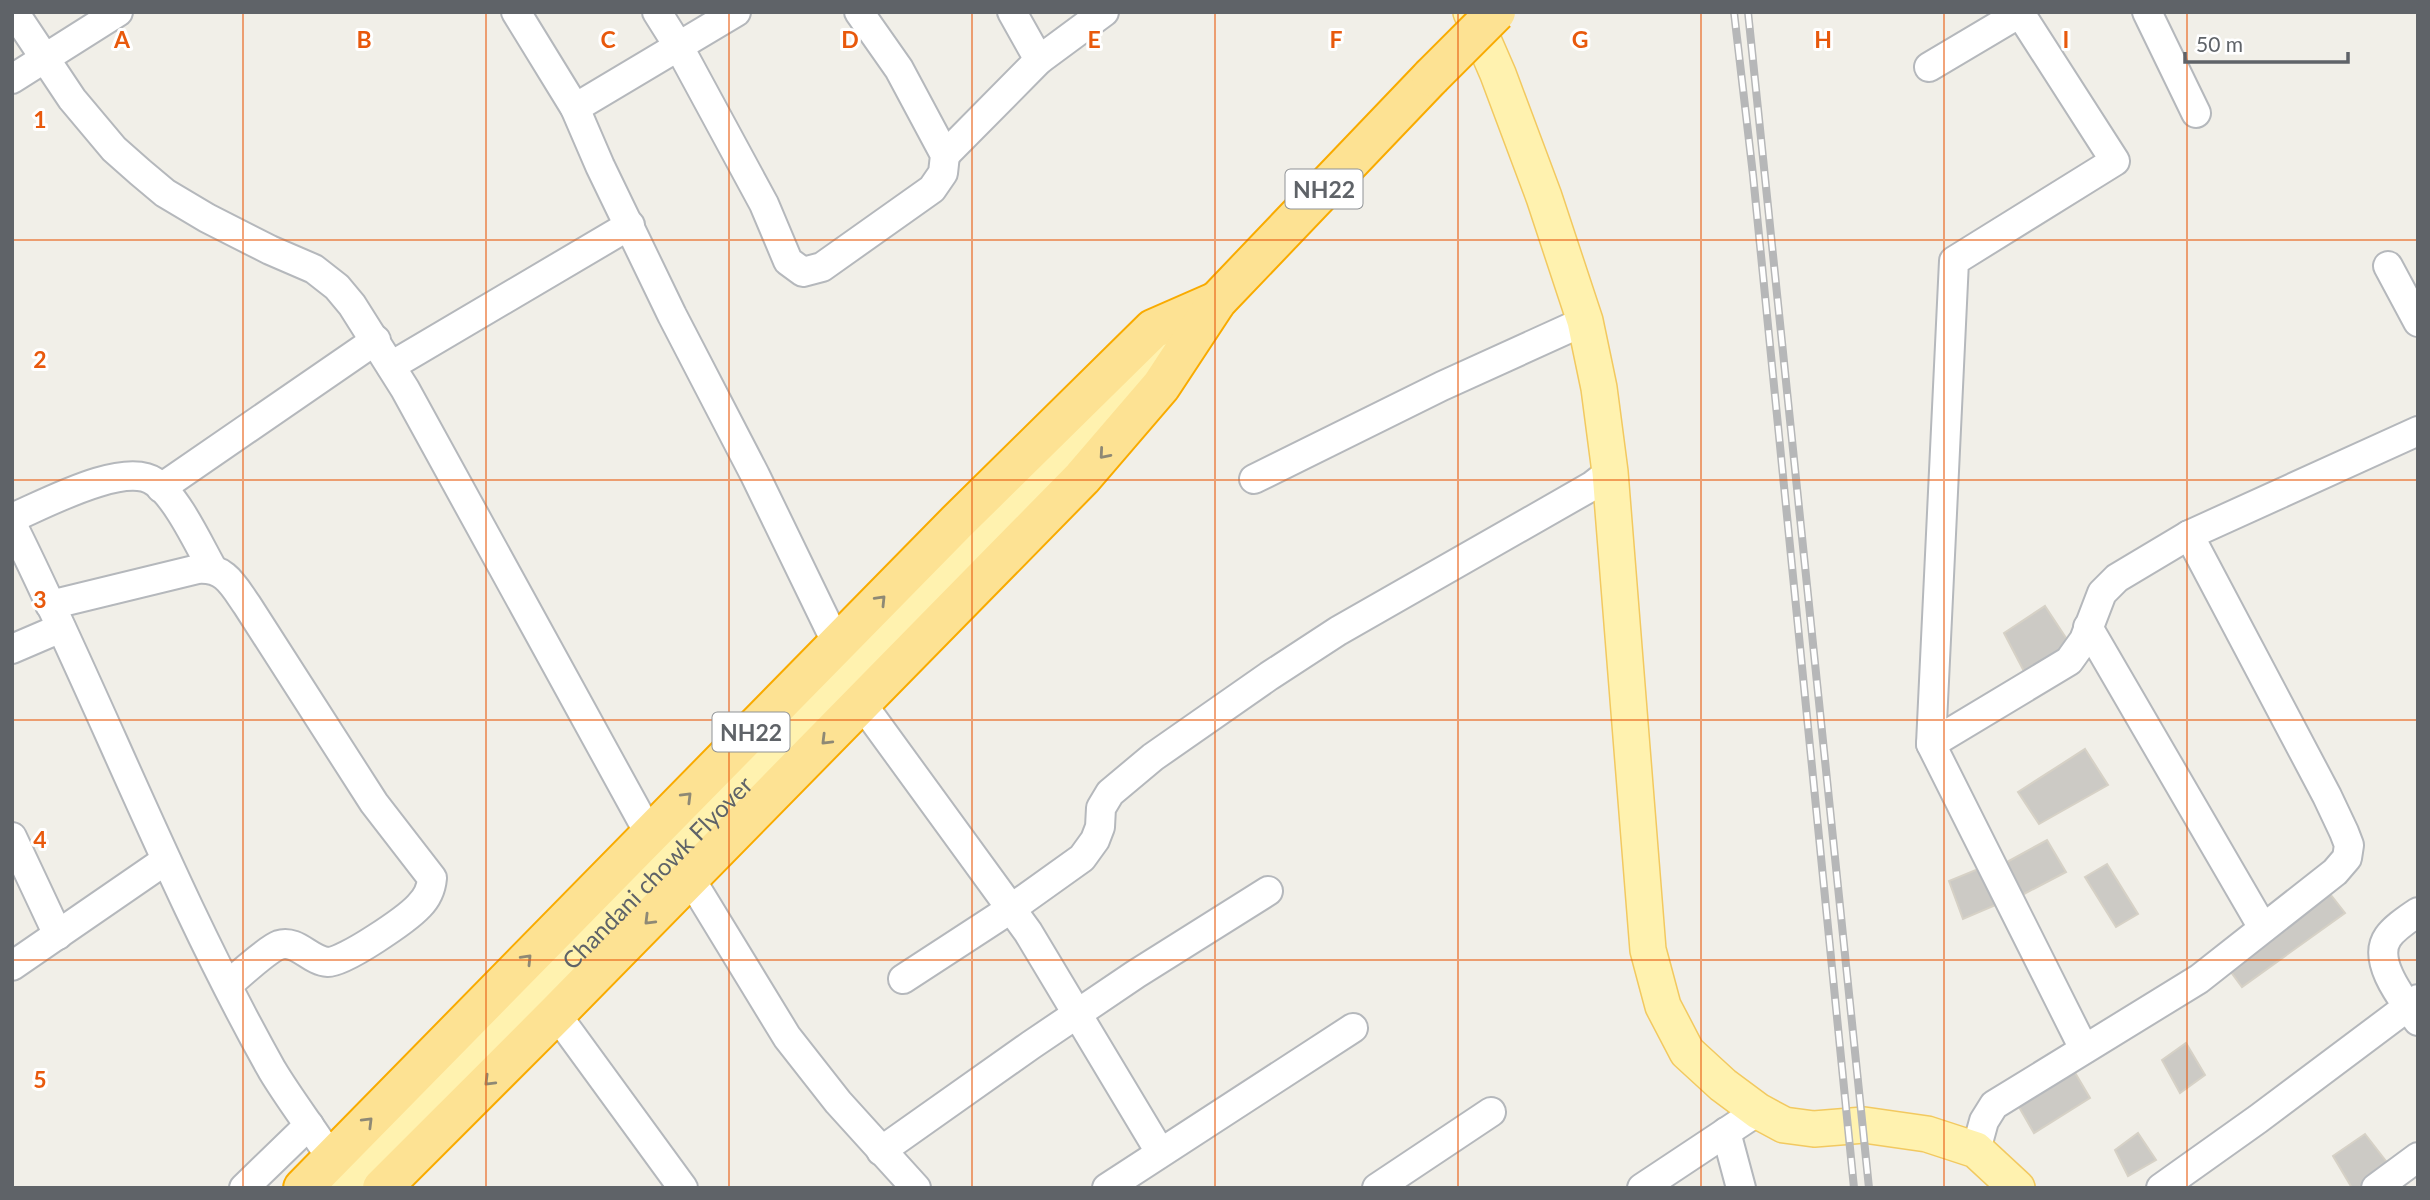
<svg xmlns="http://www.w3.org/2000/svg" width="2430" height="1200" viewBox="0 0 2430 1200" font-family="Lato,sans-serif">
<style>
.building{fill:#cccac5;stroke:#d6d1c6;stroke-width:2}
.lines{fill:none;stroke-linecap:round;stroke-linejoin:round}
.minor-casing{stroke:#b5b8bc;stroke-width:32}
.major-casing{stroke:#f2c960;stroke-width:38}
.highway-casing{stroke:#f9ab00;stroke-width:42}
.minor{stroke:#fff;stroke-width:28}
.major{stroke:#fff2af;stroke-width:35}
.highway{stroke:#fde293;stroke-width:38}
.rail-casing{stroke:#b6b7b8;stroke-width:8}
.rail{stroke:#fff;stroke-width:5;stroke-dasharray:16;stroke-linecap:butt}
.highway-bridge-casing{stroke:#f9ab00;stroke-width:42;stroke-linecap:butt}
.highway-bridge{stroke:#fde293;stroke-width:38}
.oneway{stroke:#8e8975}
.grid{fill:none;stroke:#e8590c;stroke-width:2;stroke-opacity:0.55}
.labels{text-anchor:middle;dominant-baseline:central;stroke-width:6;stroke-linejoin:round;paint-order:stroke}
.shield{fill:#fff;stroke:#8f9295;stroke-width:2}
.shield-label{font-size:23px;font-weight:bold;fill:#5f6368}
.street-label{font-size:24px;fill:#5f6368;stroke:#fff}
.grid-label{font-size:23px;text-anchor:middle;font-weight:bold;fill:#e8590c;stroke:#fff;stroke-width:6;stroke-linejoin:round;paint-order:stroke}
</style>
<rect width="100%" height="100%" fill="#f1efe8"/>
<g class="building">
<polygon points="2045,606 2072,647 2028,679 2004,633"/>
<polygon points="2085,749 2108,785 2039,824 2018,792"/>
<polygon points="2047,840 2066,872 2022,895 2007,862"/>
<polygon points="2107,864 2138,914 2116,927 2085,877"/>
<polygon points="1983,867 1998,904 1963,919 1949,881"/>
<polygon points="2327,890 2345,913 2242,987 2225,964"/>
<polygon points="2186,1043 2205,1075 2180,1093 2162,1060"/>
<polygon points="2074,1071 2090,1098 2034,1133 2019,1107"/>
<polygon points="2138,1133 2156,1160 2128,1176 2115,1150"/>
<polygon points="2365,1134 2389,1165 2358,1188 2352,1188 2333,1156"/>
</g>
<g class="lines">
<defs>
<g id="minor">
<polyline points="14,12 72,99 114,149 140,172 165,193 207,218 270,250 314,269 337,287 352,305 405,389 650,835"/>
<polyline points="516,12 575,108 600,166 672,315 755,475 837,644"/>
<polyline points="657,12 679,47 764,204 788,261 803,272 822,267 932,189 943,173 945,155 899,69 859,12"/>
<polyline points="1012,12 1039,60"/>
<polyline points="2147,12 2196,113"/>
<polyline points="1929,67 2020,13 2115,161 1954,261 1931,744 2084,1049"/>
<polyline points="12,79 118,12"/>
<polyline points="575,108 736,12"/>
<polyline points="945,155 1039,60 1104,12"/>
<polyline points="2388,266 2418,322"/>
<polyline points="391,366 630,225"/>
<polyline points="1254,479 1442,386 1585,321"/>
<polyline points="161,488 376,340"/>
<path d="M12,518C43,505 125,460 155,482C177,497 199,545 212,568"/>
<path d="M12,524C102,705 173,894 272,1070C290,1100 312,1128 331,1158"/>
<path d="M50,605L198,569C225,567 233,585 247,605L374,803L432,878C431,889 428,897 419,906C407,919 345,962 328,962C310,961 297,939 279,945C268,949 238,976 228,985"/>
<polyline points="2088,627 2263,928"/>
<polyline points="12,649 61,628"/>
<polyline points="862,704 1028,932 1160,1152"/>
<polyline points="1931,744 2069,661 2084,640 2102,593 2117,578 2189,535 2418,431"/>
<polyline points="12,837 58,935"/>
<polyline points="690,878 787,1037 838,1102 916,1188"/>
<path d="M2418,912C2408,919 2395,927 2388,937C2371,961 2404,1001 2418,1021"/>
<polyline points="12,966 166,860"/>
<polyline points="903,979 1012,908 1082,858 1095,840 1100,827 1101,808 1110,793 1153,757 1269,676 1338,631 1592,486 1610,472"/>
<polyline points="556,1014 683,1188"/>
<polyline points="1726,1132 1741,1188"/>
<polyline points="1976,1150 1984,1121 1994,1105 2199,979 2335,872 2347,858 2349,845 2344,832 2327,796 2189,535"/>
<polyline points="881,1151 1031,1045 1136,974 1268,891"/>
<polyline points="244,1188 309,1125"/>
<polyline points="1107,1188 1353,1028"/>
<polyline points="1377,1188 1491,1112"/>
<polyline points="1642,1188 1758,1111"/>
<polyline points="2161,1188 2258,1119 2418,999"/>
<polyline points="2376,1188 2418,1157"/>
</g>
<g id="major">
<polyline points="1471,12 1498,74 1544,197 1585,321 1599,388 1610,472 1648,950 1663,1006 1687,1052 1723,1085 1758,1111 1784,1125 1814,1129 1864,1125 1927,1134 1976,1150 2017,1188"/>
<path id="s1" d="M346,1188L1180,339"/>
</g>
<g id="highway">
<polyline points="303,1188 957,522 1153,329 1217,301"/>
<polyline points="382,1188 556,1014 1082,478 1161,386 1217,301 1431,77"/>
</g>
</defs>
<use href="#minor" class="minor-casing"/>
<use href="#major" class="major-casing"/>
<use href="#highway" class="highway-casing"/>
<use href="#minor" class="minor"/>
<use href="#major" class="major"/>
<use href="#highway" class="highway"/>
<defs>
<g id="rail">
<polyline points="1734,12 1753,175 1854,1188"/>
<polyline points="1748,12 1869,1188"/>
</g>
</defs>
<use href="#rail" class="rail-casing"/>
<use href="#rail" class="rail"/>
<defs>
<polyline id="highway-bridge" points="1431,77 1496,12"/>
</defs>
<use href="#highway-bridge" class="highway-bridge-casing"/>
<use href="#highway-bridge" class="highway-bridge"/>
</g>
<defs><path id="oneway-chevron" d="M-2-3.5L2.5 0L-2 3.5" fill="none" stroke-width="1.6" stroke-linecap="round" stroke-linejoin="round" transform="scale(1.75)"/></defs>
<g class="oneway">
<use href="#oneway-chevron" transform="translate(1104 454) rotate(131)"/>
<use href="#oneway-chevron" transform="translate(881 600) rotate(-46)"/>
<use href="#oneway-chevron" transform="translate(826 740) rotate(135)"/>
<use href="#oneway-chevron" transform="translate(687 797) rotate(-45)"/>
<use href="#oneway-chevron" transform="translate(649 920) rotate(135)"/>
<use href="#oneway-chevron" transform="translate(527 959) rotate(-46)"/>
<use href="#oneway-chevron" transform="translate(489 1081) rotate(135)"/>
<use href="#oneway-chevron" transform="translate(368 1122) rotate(-45)"/>
</g>
<path class="grid" d="M243,12V1188M486,12V1188M729,12V1188M972,12V1188M1215,12V1188M1458,12V1188M1701,12V1188M1944,12V1188M2187,12V1188M12,240H2418M12,480H2418M12,720H2418M12,960H2418"/>
<g class="labels">
<g class="shield">
<rect x="1285.5" y="169.5" width="77" height="39" rx="5"/>
<rect x="712.5" y="712.5" width="77" height="39" rx="5"/>
</g>
<g class="shield-label">
<text x="1324" y="189">NH22</text>
<text x="751" y="732">NH22</text>
</g>
<g class="street-label">
<text stroke="none"><textPath href="#s1" startOffset="443">Chandani chowk Flyover</textPath></text>
</g>
</g>
<g class="grid-label">
<text x="122" y="48">A</text>
<text x="364" y="48">B</text>
<text x="608" y="48">C</text>
<text x="850" y="48">D</text>
<text x="1094" y="48">E</text>
<text x="1336" y="48">F</text>
<text x="1580" y="48">G</text>
<text x="1823" y="48">H</text>
<text x="2066" y="48">I</text>
<text x="40" y="128">1</text>
<text x="40" y="368">2</text>
<text x="40" y="608">3</text>
<text x="40" y="848">4</text>
<text x="40" y="1088">5</text>
</g>
<rect width="2430" height="1200" fill="none" stroke="#5f6368" stroke-width="28"/>
<path d="M2185 52v10h163v-10" fill="none" stroke="#5f6368" stroke-width="3.5"/>
<text x="2196" y="52" font-size="21" fill="#5f6368" stroke="#ffffff" stroke-width="5" paint-order="stroke">50 m</text>
</svg>
